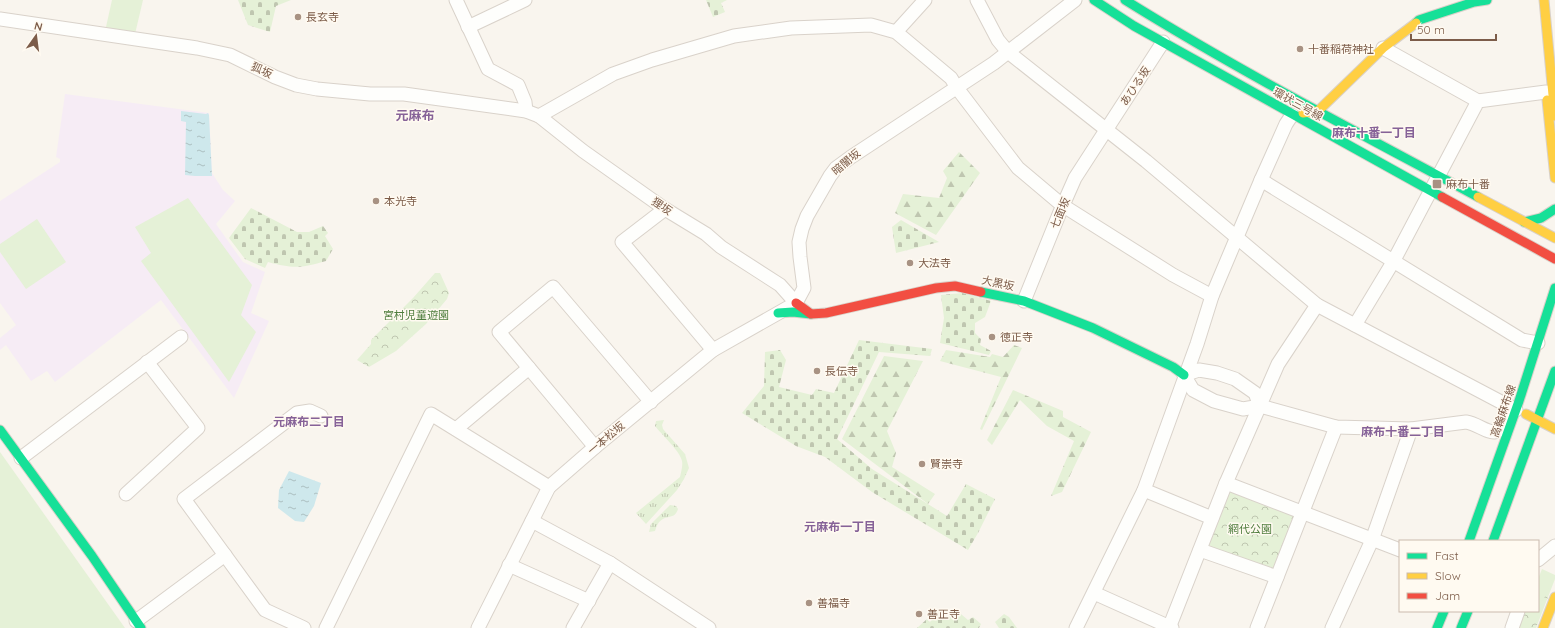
<svg xmlns="http://www.w3.org/2000/svg" width="1555" height="628" viewBox="0 0 1555 628" font-family="Quicksand,'Noto Sans JP',sans-serif">
<style>
.education{fill:#f6ecf5}
.grass{fill:url(#grass-tufts)}
.forest{fill:url(#forest-firs)}
.cemetery{fill:url(#cemetery-stones)}
.park{fill:url(#park-crowns)}
.pitch{fill:#e5f1d7}
.water{fill:url(#water-ripples)}
.lines{fill:none;stroke-linecap:round;stroke-linejoin:round}
.street-casing{stroke:#d9d2ca;stroke-width:15}
.fast-casing{stroke:#d9d1c9;stroke-width:11}
.slow-casing{stroke:#d9d1c9;stroke-width:11}
.jam-casing{stroke:#d9d1c9;stroke-width:11}
.street{stroke:#fefefc;stroke-width:13}
.fast{stroke:#16e098;stroke-width:9}
.slow{stroke:#ffcf43;stroke-width:9}
.jam{stroke:#f24e42;stroke-width:9}
.poi-dot{fill:#a89283;stroke:#fffaf1;stroke-width:1.5}
.labels{text-anchor:middle;dominant-baseline:central;stroke-width:3;stroke-linejoin:round;paint-order:stroke}
.poi-label{font-size:11px;fill:#7c5c49;stroke:#fffaf1;text-anchor:start}
.street-label{font-size:11px;fill:#7c5c49;stroke:#fffaf1}
.park-label{font-size:11px;fill:#4f7d3d;stroke:#fffaf1}
.neighbourhood-label{font-size:12px;font-weight:bold;fill:#866298;stroke:#fffaf1}
.quarter-label{font-size:13px;font-weight:bold;fill:#866298;stroke:#fffaf1}
</style>
<defs>
<pattern id="grass-tufts" width="24" height="20" patternUnits="userSpaceOnUse"><rect width="24" height="20" fill="#e5f1d7"/><path d="M3 7l-1-3M5 7V3M7 7l1-3M15 17l-1-3M17 17v-4M19 17l1-3" fill="none" stroke="#bfc6b0"/></pattern>
<pattern id="forest-firs" width="22" height="20" patternUnits="userSpaceOnUse"><rect width="22" height="20" fill="#e5f1d7"/><path d="M5 1l3.5 6h-7zM16 11l3.5 6h-7z" fill="#bfc6b0"/></pattern>
<pattern id="cemetery-stones" width="16" height="16" patternUnits="userSpaceOnUse"><rect width="16" height="16" fill="#e5f1d7"/><path d="M2 7V4a2 2 0 0 1 4 0v3zM10 15v-3a2 2 0 0 1 4 0v3z" fill="#bfc6b0"/></pattern>
<pattern id="park-crowns" width="20" height="18" patternUnits="userSpaceOnUse"><rect width="20" height="18" fill="#e5f1d7"/><path d="M2 6a3 3 0 1 1 6 0M12 15a3 3 0 1 1 6 0" fill="none" stroke="#bfc6b0"/></pattern>
<pattern id="water-ripples" width="26" height="14" patternUnits="userSpaceOnUse"><rect width="26" height="14" fill="#cee8ec"/><path d="M2 4q2-2 4 0t4 0M15 11q2-2 4 0t4 0" fill="none" stroke="#acbfc1"/></pattern>
</defs>
<rect width="100%" height="100%" fill="#f9f5ee"/>
<polygon class="education" points="65,94 209,113 212,173 223,190 235,201 216,224 243,262 265,272 251,313 269,321 234,398 161,300 55,382 47,371 31,381 6,345 0,350 0,338 16,325 0,303 0,201 60,162 60,159 56,157"/>
<g class="grass">
<path d="M664,420L662,425L663,429L685,454L689,468L684,479L677,490L646,524L636,513L680,477C681,472 683,466 682,461C680,451 662,435 655,426L656,421Z"/>
<path d="M670,505L676,506L678,509C674,523 661,510 655,531L649,532L651,524Z"/>
</g>
<g class="forest">
<polygon points="959,152 980,173 936,235 895,213 903,194 939,198 947,178 943,171"/>
<polygon points="1014,345 1022,348 982,430 980,429 1001,377 940,361 946,350 990,357 992,354 1003,357"/>
<polygon points="884,356 923,361 887,431 896,453 892,467 935,494 928,504 842,439"/>
<polygon points="1013,390 1063,411 1063,417 1091,432 1062,492 1051,496 1074,441 1047,426 1020,400 992,445 987,440"/>
</g>
<g class="cemetery">
<polygon points="238,0 291,0 276,6 270,32 248,25"/>
<polygon points="706,0 727,0 721,3 725,12 713,17"/>
<path d="M251,208L297,232H309L323,226L328,233L325,236L333,249L326,261C302,268 293,269 268,262L265,268L245,259L229,238Z"/>
<polygon points="901,220 939,242 896,253 892,227"/>
<polygon points="963,293 991,301 985,317 975,323 975,333 981,339 980,345 991,351 989,355 940,343 944,318 941,295"/>
<polygon points="859,340 932,349 930,356 879,352 837,439 872,469 947,516 966,484 995,499 978,533 968,550 872,492 825,457 796,446 742,413 764,386 765,352 780,350 786,360 779,387 812,395 816,389 834,393"/>
<polygon points="955,609 968,620 973,617 981,624 979,628 917,628 927,619 930,622 939,612 946,619"/>
<polygon points="1004,614 1009,617 1017,628 999,628 995,622"/>
</g>
<g class="park">
<polygon points="435,273 440,273 449,293 447,299 426,324 396,351 369,367 357,360 371,344 371,340 413,298"/>
<polygon points="1228,490 1295,512 1278,566 1271,570 1211,549 1207,545"/>
<polygon points="1542,569 1555,575 1555,579 1536,628 1518,628 1525,611 1538,611 1538,579"/>
</g>
<g class="pitch">
<polygon points="112,0 143,0 135,34 106,27"/>
<polygon points="188,198 252,285 241,315 256,332 229,382 141,261 151,253 135,227"/>
<polygon points="37,219 66,262 26,289 0,252 0,244"/>
<polygon points="0,452 125,628 0,628"/>
<polygon points="1543,572 1553,577 1543,601 1538,599 1538,585"/>
</g>
<g class="water">
<polygon points="181,111 206,114 208,113 209,115 212,176 195,176 185,175 186,122 181,121"/>
<polygon points="289,471 321,483 314,506 304,522 295,521 278,508 279,490"/>
</g>
<g class="lines">
<defs>
<g id="street">
<polyline points="456,0 488,69 518,85 525,102 526,111"/>
<polyline points="977,0 998,40 1008,52 1146,161 1317,305 1516,410"/>
<polyline points="0,19 197,48 230,55 275,77 296,85 317,89 370,94 404,94 526,111 539,116 583,151 665,209 706,234 721,247 780,285 796,303"/>
<polyline points="468,27 525,0"/>
<polyline points="896,32 925,0"/>
<polyline points="1383,48 1478,101"/>
<polyline points="539,116 613,74 652,60 734,36 791,28 871,25 896,32 951,78 957,88 1018,168 1062,205 1173,275 1212,296"/>
<polyline points="1261,180 1522,340 1538,343"/>
<polyline points="665,209 622,242 713,350"/>
<polyline points="1024,301 1060,212 1075,178 1163,42"/>
<polyline points="1355,325 1393,262 1478,101 1546,92"/>
<path d="M1260,406L1255,393L1235,379L1217,373L1199,370L1184,375L1193,390L1214,401L1243,409L1260,406L1336,427L1411,429L1466,422C1484,425 1497,445 1507,418"/>
<polyline points="456,429 529,368"/>
<polyline points="595,447 499,332 553,287 651,402"/>
<polyline points="21,458 181,337"/>
<polyline points="1226,483 1400,550"/>
<polyline points="1144,490 1212,518"/>
<polyline points="126,494 198,428 147,362"/>
<polyline points="532,521 610,563 709,628"/>
<polyline points="1200,550 1277,577"/>
<polyline points="1538,560 1555,546"/>
<polyline points="509,565 589,601"/>
<polyline points="1094,593 1172,628"/>
<polyline points="136,621 225,555"/>
<polyline points="304,628 265,610 184,499 297,413 310,411 321,416"/>
<polyline points="326,628 431,414 549,487"/>
<polyline points="478,628 549,487 595,447 713,350 796,303 804,288 800,257 799,242 802,229 807,216 830,176 836,168 851,157 994,63 1075,0"/>
<polyline points="573,628 610,563"/>
<polyline points="1076,628 1144,490 1197,344 1212,296 1261,180 1286,124 1292,115"/>
<polyline points="1169,628 1226,483 1278,364 1317,305"/>
<polyline points="1257,628 1336,427"/>
<polyline points="1332,628 1372,540 1411,429"/>
<polyline points="1512,628 1518,611"/>
</g>
<g id="fast">
<polyline points="1094,0 1134,26 1442,197"/>
<path d="M1125,0C1239,71 1359,133 1478,197"/>
<polyline points="1416,23 1419,20 1474,2 1487,0"/>
<polyline points="1524,222 1541,218 1555,209"/>
<polyline points="981,292 1024,301 1093,328 1173,367 1184,375"/>
<polyline points="778,313 793,312 811,314"/>
<polyline points="0,430 92,556 141,628"/>
<polyline points="1469,541 1519,401 1555,288"/>
<polyline points="1493,541 1555,371"/>
<polyline points="1437,628 1444,611"/>
<polyline points="1461,628 1468,611"/>
</g>
<g id="slow">
<polyline points="1544,0 1555,116"/>
<polyline points="1547,100 1555,178"/>
<polyline points="1303,113 1318,111 1383,48 1416,23"/>
<polyline points="1478,197 1555,238"/>
<polyline points="1526,414 1555,429"/>
<polyline points="1543,628 1555,597"/>
</g>
<g id="jam">
<polyline points="1442,197 1555,259"/>
<polyline points="796,303 811,314 826,313 936,288 955,286 981,292"/>
</g>
</defs>
<use href="#street" class="street-casing"/>
<use href="#fast" class="fast-casing"/>
<use href="#slow" class="slow-casing"/>
<use href="#jam" class="jam-casing"/>
<use href="#street" class="street"/>
<use href="#fast" class="fast"/>
<use href="#slow" class="slow"/>
<use href="#jam" class="jam"/>
</g>
<g class="poi-dot">
<circle cx="298" cy="17" r="4"/>
<circle cx="1300" cy="49" r="4"/>
<rect x="1432" y="179" width="10" height="10" rx="2"/>
<circle cx="376" cy="201" r="4"/>
<circle cx="910" cy="263" r="4"/>
<circle cx="992" cy="337" r="4"/>
<circle cx="817" cy="371" r="4"/>
<circle cx="922" cy="464" r="4"/>
<circle cx="809" cy="603" r="4"/>
<circle cx="919" cy="614" r="4"/>
</g>
<g class="labels">
<g class="poi-label">
<text x="306" y="17">長玄寺</text>
<text x="1308" y="49">十番稲荷神社</text>
<text x="1446" y="184">麻布十番</text>
<text x="384" y="201">本光寺</text>
<text x="918" y="263">大法寺</text>
<text x="1000" y="337">徳正寺</text>
<text x="825" y="371">長伝寺</text>
<text x="930" y="464">賢崇寺</text>
<text x="817" y="603">善福寺</text>
<text x="927" y="614">善正寺</text>
</g>
<g class="street-label">
<text transform="translate(262 70) rotate(25)">狐坂</text>
<text transform="translate(1135 86) rotate(-56)">あひる坂</text>
<text transform="translate(1298 104) rotate(29)">環状三号線</text>
<text transform="translate(846 162) rotate(-40)">暗闇坂</text>
<text transform="translate(662 206) rotate(34)">狸坂</text>
<text transform="translate(1060 213) rotate(-67)">七面坂</text>
<text transform="translate(998 283) rotate(12)">大黒坂</text>
<text transform="translate(1503 411) rotate(-71)">高輪麻布線</text>
<text transform="translate(606 438) rotate(-40)">一本松坂</text>
</g>
<g class="park-label">
<text x="416" y="315">宮村児童遊園</text>
<text x="1250" y="529">網代公園</text>
</g>
<g class="neighbourhood-label">
<text x="1374" y="132">麻布十番一丁目</text>
<text x="309" y="421">元麻布二丁目</text>
<text x="1403" y="431">麻布十番二丁目</text>
<text x="840" y="526">元麻布一丁目</text>
</g>
<g class="quarter-label">
<text x="415" y="115">元麻布</text>
</g>
</g>
<rect x="1399" y="540" width="140" height="72" fill="#fffaf1" stroke="#cbbbae"/>
<rect x="1407" y="553" width="20" height="6" fill="#16e098" stroke="#cbbbae"/>
<text x="1435" y="560" font-size="12" fill="#7c5c49">Fast</text>
<rect x="1407" y="573" width="20" height="6" fill="#ffcf43" stroke="#cbbbae"/>
<text x="1435" y="580" font-size="12" fill="#7c5c49">Slow</text>
<rect x="1407" y="593" width="20" height="6" fill="#f24e42" stroke="#cbbbae"/>
<text x="1435" y="600" font-size="12" fill="#7c5c49">Jam</text>
<g transform="translate(36 36) rotate(14)" stroke="#fffaf1" stroke-width="3" paint-order="stroke">
<path d="M0-3L7 15L0 10L-7 15Z" fill="#7c5c49"/>
<text y="-6" font-size="11" font-weight="bold" text-anchor="middle" fill="#7c5c49">N</text>
</g>
<path d="M1411 34v6h85v-6" fill="none" stroke="#7c5c49" stroke-width="2"/>
<text x="1417" y="34" font-size="12" fill="#7c5c49" stroke="#fffaf1" stroke-width="3" paint-order="stroke">50 m</text>
</svg>
